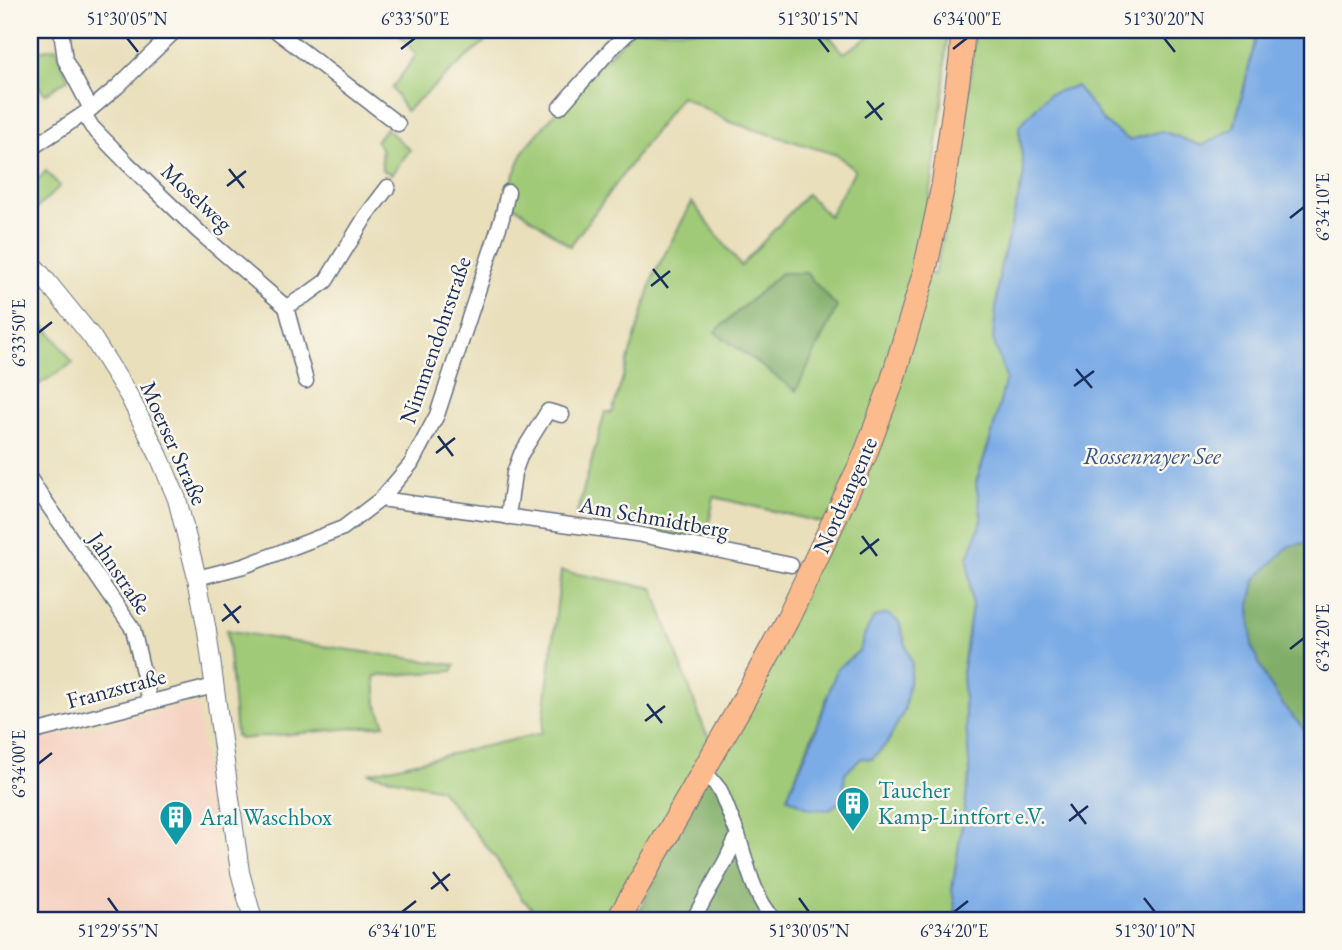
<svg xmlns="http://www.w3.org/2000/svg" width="1342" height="950" viewBox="0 0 1342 950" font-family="'EB Garamond',serif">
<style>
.built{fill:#f5d3c2}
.green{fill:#a0ca77;stroke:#5e7c6a;stroke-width:2;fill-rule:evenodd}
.forest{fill:#80ae68;stroke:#4e6e63;stroke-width:2}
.water{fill:#7bace6;stroke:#4b6ea2;stroke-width:2}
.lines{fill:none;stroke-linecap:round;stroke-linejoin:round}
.minor-casing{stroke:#636d7f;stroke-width:17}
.tertiary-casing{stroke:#636d7f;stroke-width:20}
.primary-casing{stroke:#636d7f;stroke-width:25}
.minor{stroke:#fff;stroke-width:14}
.tertiary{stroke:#fff;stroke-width:18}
.primary{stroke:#fbbb8d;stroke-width:23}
.ticks{fill:none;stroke:#1b2f5e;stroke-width:2.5}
.labels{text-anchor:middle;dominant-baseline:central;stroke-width:5;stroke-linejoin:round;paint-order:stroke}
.street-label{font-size:23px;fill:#1b2f5e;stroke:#fbf7ec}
.culture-label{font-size:23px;fill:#0d838f;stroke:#fbf7ec;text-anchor:start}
.water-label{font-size:24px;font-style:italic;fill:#385487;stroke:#fbf7ec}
.neatline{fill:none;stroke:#1b2f5e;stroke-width:2.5}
.ticks-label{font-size:18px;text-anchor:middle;fill:#1b2f5e}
</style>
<rect width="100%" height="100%" fill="#fbf7ec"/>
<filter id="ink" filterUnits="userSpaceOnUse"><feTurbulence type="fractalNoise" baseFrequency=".0143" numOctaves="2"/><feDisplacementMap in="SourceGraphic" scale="14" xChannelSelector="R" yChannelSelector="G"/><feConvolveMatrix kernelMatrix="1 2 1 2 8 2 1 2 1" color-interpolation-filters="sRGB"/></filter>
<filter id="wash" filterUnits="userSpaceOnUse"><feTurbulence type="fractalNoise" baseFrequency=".00686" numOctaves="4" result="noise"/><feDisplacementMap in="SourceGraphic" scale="28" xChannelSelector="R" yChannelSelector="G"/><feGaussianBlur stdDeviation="1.57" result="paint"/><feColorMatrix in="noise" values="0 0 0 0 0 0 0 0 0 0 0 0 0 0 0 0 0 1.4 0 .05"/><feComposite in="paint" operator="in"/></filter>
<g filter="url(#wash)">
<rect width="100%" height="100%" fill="#e9dfbb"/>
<polygon class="built" points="186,706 191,706 198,709 209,810 217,854 232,920 30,920 30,741"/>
<g class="green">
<polygon points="396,30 498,30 406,111 392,88 416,55"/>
<path d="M633,30H824L844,53L879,30H947L944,88L932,183L914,267L934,275L955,184L969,88L975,30H1258L1234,128L1202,146L1162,131L1129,140L1104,122L1076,86L1019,128L1024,175L1000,269L1007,380L992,434L976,482L982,520L968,558L972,607L962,674L970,773L952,890L956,912L953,920H767L720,790L618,920H546L522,899L495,857L440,789L368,773L542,733L561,571L653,588L705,731L718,747L832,525L714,497L706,540L576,517L605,412L612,413L654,275L692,202L741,266L807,194L829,216L855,170L837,155L730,122L681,96L570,246L504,198L524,150L560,107ZM899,622L912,665L904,711L887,744L872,759L862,757L845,773L787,797L821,714L837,669L860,650L864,636Z"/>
<polygon points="56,48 68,79 45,94 37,84 30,90 30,60 36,51"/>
<polygon points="386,128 410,150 392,174 382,170 381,148 376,141"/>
<polygon points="46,171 60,186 30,215 30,188"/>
<polygon points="37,317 56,339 73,363 30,390 30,322"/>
<polygon points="227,630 288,641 455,665 453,671 375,676 377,704 385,725 240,739 236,735"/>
</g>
<g class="forest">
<polygon points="781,273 806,273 837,307 796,391 715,332"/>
<polygon points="1312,542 1312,741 1305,730 1285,708 1266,679 1252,647 1250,605 1255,580 1289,546"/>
<polygon points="704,770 720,790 767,920 635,920"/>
</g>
<g class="water">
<polygon points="1258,30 1312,30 1312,542 1289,546 1255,580 1250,605 1252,647 1266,679 1285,708 1305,730 1312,741 1312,920 953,920 956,912 952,890 970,773 962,674 972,607 968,558 982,520 976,483 992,434 1006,378 993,339 1000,269 1024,175 1019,126 1049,94 1076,86 1104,122 1129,140 1162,131 1202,146 1234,128"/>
<polygon points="887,614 899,622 912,665 904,711 887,743 872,759 862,758 845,773 843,799 829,810 811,809 787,797 816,731 837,669 860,650 864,636 874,617"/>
</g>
</g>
<g filter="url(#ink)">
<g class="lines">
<defs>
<g id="minor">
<polyline points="61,30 65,60 91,109"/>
<polyline points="275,30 398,124"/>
<polyline points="560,107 611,49 631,30"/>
<polyline points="84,114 92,127 127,163 198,231 286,307 306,381"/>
<polyline points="30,149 91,109 117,87 176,30"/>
<polyline points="286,307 308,294 326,281 366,216 388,187"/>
<polyline points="30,479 133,629 150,702"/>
<polyline points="381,499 636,534 791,565"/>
<polyline points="508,517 514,473 521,454 548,411 562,415"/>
<polyline points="197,578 244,566 343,528 381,499 411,464 437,415 502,218 508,192"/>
<polyline points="30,733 214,686"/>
<path d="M738,835C747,864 754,899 775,920"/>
<polyline points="693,920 726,860 738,835 720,790 704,770"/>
</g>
<polyline id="tertiary" points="30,262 40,273 92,337 129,396 159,456 177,499 197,578 207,631 240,872 253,920"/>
<polyline id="primary" points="618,920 740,707 788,618 865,455 890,388 924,274 943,186 961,59 963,30"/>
</defs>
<use href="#minor" class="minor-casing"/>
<use href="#tertiary" class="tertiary-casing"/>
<use href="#primary" class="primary-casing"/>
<use href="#minor" class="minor"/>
<use href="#tertiary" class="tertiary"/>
<use href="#primary" class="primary"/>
</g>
</g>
<path class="ticks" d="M127,38L138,52M818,38L829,52M1164,38L1175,52M401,49L415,38M953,49L967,38M867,101L882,120M865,118L884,103M229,169L244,188M227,186L246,171M1290,218L1304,207M653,269L668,288M651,286L670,271M38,333L52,322M1076,369L1092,388M1074,386L1094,371M438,436L453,456M436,453L455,438M862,536L877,556M860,554L879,539M224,604L239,623M222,621L241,606M1290,649L1304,638M647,704L662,723M645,721L665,706M38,764L52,753M1071,804L1086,824M1069,821L1088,806M433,872L448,891M431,889L450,874M108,898L118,912M799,898L809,912M1144,898L1155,912M402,912L416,901M954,912L968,901"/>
<defs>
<symbol id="building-pin" viewBox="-11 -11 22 30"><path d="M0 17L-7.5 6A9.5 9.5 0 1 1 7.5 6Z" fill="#0f9aa8" stroke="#fbf7ec"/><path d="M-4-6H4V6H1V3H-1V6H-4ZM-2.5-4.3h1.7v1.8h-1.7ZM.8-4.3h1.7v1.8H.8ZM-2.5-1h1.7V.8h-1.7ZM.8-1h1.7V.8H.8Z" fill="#fff"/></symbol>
</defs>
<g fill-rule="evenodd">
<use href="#building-pin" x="834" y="784" width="38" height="52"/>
<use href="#building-pin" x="157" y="798" width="38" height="52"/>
</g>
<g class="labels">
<g class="street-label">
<text transform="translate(197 197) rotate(43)">Moselweg</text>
<text transform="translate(435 340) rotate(-71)">Nimmendohrstraße</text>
<text transform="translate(174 443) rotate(66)">Moerser Straße</text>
<text transform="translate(845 495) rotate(-66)">Nordtangente</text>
<text transform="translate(654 517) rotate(10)">Am Schmidtberg</text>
<text transform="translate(120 573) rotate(56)">Jahnstraße</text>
<text transform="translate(116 688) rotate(-15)">Franzstraße</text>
</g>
<g class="culture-label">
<text x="878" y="790">Taucher<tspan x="878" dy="26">Kamp-Lintfort e.V.</tspan></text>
<text x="200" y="817">Aral Waschbox</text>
</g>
<g class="water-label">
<text x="1152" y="455">Rossenrayer See</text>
</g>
</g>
<rect width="1342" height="950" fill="none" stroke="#fbf7ec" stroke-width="77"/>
<rect x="38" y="38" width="1266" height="874" class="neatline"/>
<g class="ticks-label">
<text x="127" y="25">51°30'05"N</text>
<text x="415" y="25">6°33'50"E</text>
<text x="818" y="25">51°30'15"N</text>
<text x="967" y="25">6°34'00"E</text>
<text x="1164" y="25">51°30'20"N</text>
<text transform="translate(1323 207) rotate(-90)" y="6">6°34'10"E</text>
<text transform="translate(19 333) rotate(-90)" y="6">6°33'50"E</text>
<text transform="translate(1323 638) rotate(-90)" y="6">6°34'20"E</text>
<text transform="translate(19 764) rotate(-90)" y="6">6°34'00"E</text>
<text x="118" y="937">51°29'55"N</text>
<text x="402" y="937">6°34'10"E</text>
<text x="809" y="937">51°30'05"N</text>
<text x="954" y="937">6°34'20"E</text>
<text x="1155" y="937">51°30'10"N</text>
</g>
</svg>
